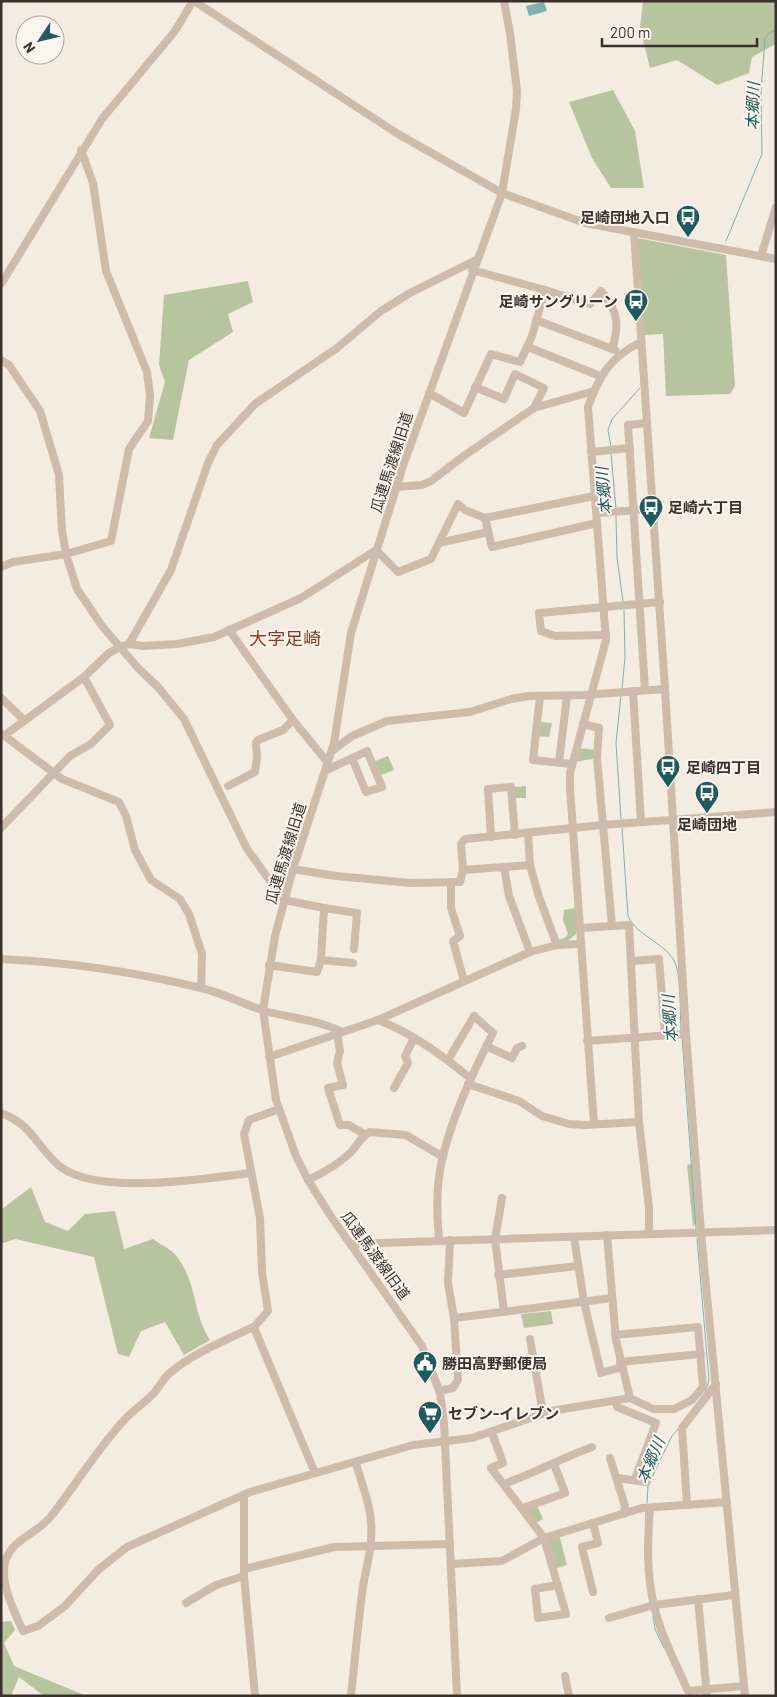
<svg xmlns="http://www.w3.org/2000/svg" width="777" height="1697" viewBox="0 0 777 1697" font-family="Barlow,'Noto Sans JP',sans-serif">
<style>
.green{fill:#b8c4a0}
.water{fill:#7fb0b2}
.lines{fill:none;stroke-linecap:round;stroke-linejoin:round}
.stream{stroke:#7fb0b2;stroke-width:1}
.minor{stroke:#cdbbac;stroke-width:8}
.labels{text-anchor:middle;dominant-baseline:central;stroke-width:4;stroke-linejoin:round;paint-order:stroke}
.poi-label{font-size:15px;font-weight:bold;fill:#3b302b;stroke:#fbf5ee;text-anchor:start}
.street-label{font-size:15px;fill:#3b302b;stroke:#fbf5ee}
.water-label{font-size:16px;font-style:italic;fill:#1f5a5e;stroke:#fbf5ee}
.quarter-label{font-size:18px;fill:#8c3b22;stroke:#fbf5ee}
</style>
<rect width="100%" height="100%" fill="#f4ebe1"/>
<g class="green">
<polygon points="643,1 776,1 776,44 752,57 749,73 717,85 677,60 650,68 640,28"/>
<polygon points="613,90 635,131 644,188 611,188 592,158 569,102"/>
<polygon points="637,238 726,255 735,386 730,394 666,396 663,334 644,335"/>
<polygon points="248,281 253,302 228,314 233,332 189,360 173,440 149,438 165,382 159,365 164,295"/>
<polygon points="539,722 552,723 549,737 537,736"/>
<polygon points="578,748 596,750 597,758 575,762"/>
<polygon points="388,756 394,770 378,776 373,762"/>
<polygon points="526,786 526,798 513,798 513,787"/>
<polygon points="576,908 576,934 566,943 556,941 566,937 568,934 563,920 564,910"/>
<polygon points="691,1164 693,1167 697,1221 693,1227 687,1165"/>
<path d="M31,1187L45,1222L68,1231L85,1214L115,1211L124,1249L153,1239C161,1245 173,1250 178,1258C197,1284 193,1314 210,1340L184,1355L165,1322L141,1331L129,1357L118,1354L94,1257L15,1239L1,1244V1210Z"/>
<polygon points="551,1311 553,1324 524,1328 521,1314"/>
<polygon points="536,1504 543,1519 534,1524 524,1509"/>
<polygon points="559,1534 567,1565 554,1569 545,1539"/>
<polygon points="11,1621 15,1630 4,1643 14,1666 84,1695 98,1696 44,1696 19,1677 11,1696 1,1696 1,1622"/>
</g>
<polygon class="water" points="544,2 547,11 529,16 526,6"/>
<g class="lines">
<g class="stream">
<polyline points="726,241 762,154 761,91 765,39 768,34 776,30"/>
<polyline points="611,447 608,430 612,419 640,388"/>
<polyline points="611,453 616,509"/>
<polyline points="616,516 617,558 623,601"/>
<polyline points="622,689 625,657 624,610"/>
<polyline points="621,695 616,743 621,819"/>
<path d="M622,828L628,916C637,937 668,943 676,965C681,980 680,1014 681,1031"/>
<polyline points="682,1037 696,1228"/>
<polyline points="697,1238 709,1380 705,1393"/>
<polyline points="650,1481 672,1436 679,1428"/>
<polyline points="647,1503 648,1485"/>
<polyline points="645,1558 646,1512"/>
<polyline points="653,1616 655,1629 664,1648"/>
</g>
<g class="minor">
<polyline points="194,1 398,134 502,193 585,223 776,259"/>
<polyline points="634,232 665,689 686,1034 701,1233 745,1696"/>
<polyline points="761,256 776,207"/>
<polyline points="1,284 102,119 175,31 193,1"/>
<path d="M545,290L590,304L601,291C618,311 620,324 612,349"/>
<polyline points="536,320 615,350"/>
<polyline points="528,347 600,376"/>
<polyline points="1,360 9,365 40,411 59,475 62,531 66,554 77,589 102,626 139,669 158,687 184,719 247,849 278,892 285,900 324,908 321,960 317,972 269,965"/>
<polyline points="475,387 504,399 515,374 544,388 534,408"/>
<polyline points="429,393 464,413 491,354 520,362 532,336 545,290 472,270"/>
<polyline points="591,452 630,448"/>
<polyline points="396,487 422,485 431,481 465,455 534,408 594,391"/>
<polyline points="597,513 653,509"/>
<polyline points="485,518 492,547 597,523"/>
<polyline points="439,543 488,532"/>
<polyline points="1,567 13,562 66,554 111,541 129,449 148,421 150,395 147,372 106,271 93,183 81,150"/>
<polyline points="229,630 293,720 328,763"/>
<polyline points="606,635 555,636 541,631 539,613 660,602"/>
<polyline points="129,644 171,570 208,463 217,445 255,404 337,348 381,311 410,293 476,260"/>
<polyline points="645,690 628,425 647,423"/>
<polyline points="633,691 641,822"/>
<polyline points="540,696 533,760 572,764"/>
<polyline points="1,698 24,720"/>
<polyline points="583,724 599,728 597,758 612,926"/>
<polyline points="2,734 62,779 119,802 126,816 135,850 151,880 180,899 189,914 202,954 201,988"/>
<polyline points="5,735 84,677 109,653 120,647 129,644 143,646 177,644 214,637 301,598 376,550 398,572 431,559 458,504 465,510 485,518 594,496"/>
<polyline points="332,751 352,736 387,721 470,712 511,699 528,696 584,695 665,689"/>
<polyline points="559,762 567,696"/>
<polyline points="327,770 367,751 382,787 366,792 352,758"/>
<polyline points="228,786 255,772 257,757 256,743 258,740 283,730 293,720"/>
<polyline points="1,828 70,756 91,744 110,725 84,677"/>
<polyline points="528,833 530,865 539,897 557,945"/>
<polyline points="491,837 488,789 511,787 515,835"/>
<polyline points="504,867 530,865"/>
<polyline points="293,869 336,876 411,883 460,882 463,870 461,844 465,839 603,825 776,812"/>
<polyline points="463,870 504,867 509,896 530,952"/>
<polyline points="451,882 451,908 460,936 453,941 464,981"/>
<polyline points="324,908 357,913 354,949"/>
<polyline points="580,928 629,925 639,1122 649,1208 649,1234"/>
<path d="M1,959C69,962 135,972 201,988C223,993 243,1004 265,1011C290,1018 319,1020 342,1032"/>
<polyline points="321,960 353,963"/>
<polyline points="631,961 659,959 665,1035"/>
<path d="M378,1020C412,1033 442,1055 470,1078"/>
<polyline points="337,1034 340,1051 337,1063 343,1085 328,1088 340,1125 349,1125 364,1134"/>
<polyline points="587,1041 686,1034"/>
<polyline points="486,1046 512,1058 517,1048 522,1046"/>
<polyline points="269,1057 378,1020 530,952 557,945 580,944"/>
<polyline points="468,1084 519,1101 542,1116 569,1124 585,1125 639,1122"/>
<polyline points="394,1088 408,1063 405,1056 414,1038"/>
<polyline points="279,1109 249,1120 244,1134 260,1218 262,1272 268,1311 255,1326 255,1330 315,1473"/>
<path d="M1,1113C33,1124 38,1150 62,1168C101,1195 203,1179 250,1173"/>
<path d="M594,1124L570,788V773L606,640L588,407C599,376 610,357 641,342"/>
<path d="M308,1180C323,1173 339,1164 351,1152C358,1145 361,1136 370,1132L406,1135L443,1157"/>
<polyline points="502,1198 495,1239 504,1312"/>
<polyline points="607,1235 616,1340 630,1398"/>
<polyline points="574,1237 584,1302 601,1373 622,1367"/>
<polyline points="450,1240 448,1283 454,1318 612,1298"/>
<path d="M439,1241C438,1223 436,1205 438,1187C441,1139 471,1076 493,1033L474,1016L448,1060"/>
<polyline points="351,1244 776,1230"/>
<polyline points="498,1275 578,1266"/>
<path d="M255,1326C227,1340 195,1352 171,1372C163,1378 159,1388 152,1395C144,1403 134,1410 126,1418C98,1448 77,1483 52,1515C38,1534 12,1538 5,1562C0,1584 14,1611 23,1631L38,1626L65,1606L98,1570L127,1547L250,1492L413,1445L472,1438L551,1411L630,1398L653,1409H674L692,1400L703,1387L698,1327L615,1335"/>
<polyline points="530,1339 543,1413"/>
<polyline points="620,1362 701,1354"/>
<polyline points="439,1391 453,1388 458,1380 454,1318"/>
<polyline points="616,1402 617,1407 656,1423 635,1479"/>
<polyline points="492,1433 503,1463 491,1468 544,1538 566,1614 538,1618 535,1589 558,1585"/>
<polyline points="610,1458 625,1506 624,1514"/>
<polyline points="617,1478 647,1482"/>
<path d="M504,1484C535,1473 562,1458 592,1447"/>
<polyline points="244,1496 244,1576 255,1696"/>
<polyline points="687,1505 682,1428 716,1384"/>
<polyline points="523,1508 565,1493 554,1464"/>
<path d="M650,1508C647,1546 646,1586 659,1623C666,1646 678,1668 688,1691L744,1686"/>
<polyline points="593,1523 598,1543 582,1547 593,1592"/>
<polyline points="451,1564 502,1561 544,1538 642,1508 727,1502"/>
<polyline points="244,1569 334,1547 450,1544"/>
<polyline points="698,1599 707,1696"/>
<polyline points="186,1603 216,1585 244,1576"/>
<polyline points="609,1618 654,1605 734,1595"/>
<polyline points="565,1676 569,1696"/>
<path d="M351,1696C355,1659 358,1623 363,1586C367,1564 373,1545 371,1522C370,1503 361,1482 356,1463"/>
<polyline points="457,1696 444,1423 440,1393 422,1346 330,1215 308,1180 296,1156 276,1100 263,1010 275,936 293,869 334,743 351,633 403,466 502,193 516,109 517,91 510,33 504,1"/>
</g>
</g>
<defs>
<symbol id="bus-pin" viewBox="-11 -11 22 30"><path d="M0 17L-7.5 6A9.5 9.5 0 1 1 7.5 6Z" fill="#1f5a5e" stroke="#fbf5ee"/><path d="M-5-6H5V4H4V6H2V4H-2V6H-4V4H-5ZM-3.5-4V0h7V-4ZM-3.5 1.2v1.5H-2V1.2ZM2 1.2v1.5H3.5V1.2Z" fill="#fff"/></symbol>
<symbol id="civic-pin" viewBox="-11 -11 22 30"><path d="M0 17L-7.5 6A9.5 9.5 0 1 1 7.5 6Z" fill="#1f5a5e" stroke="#fbf5ee"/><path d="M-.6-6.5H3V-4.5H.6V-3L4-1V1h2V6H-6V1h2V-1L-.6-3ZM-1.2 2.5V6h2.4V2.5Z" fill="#fff"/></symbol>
<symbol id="supermarket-pin" viewBox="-11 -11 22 30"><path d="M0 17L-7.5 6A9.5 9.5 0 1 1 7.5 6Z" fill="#1f5a5e" stroke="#fbf5ee"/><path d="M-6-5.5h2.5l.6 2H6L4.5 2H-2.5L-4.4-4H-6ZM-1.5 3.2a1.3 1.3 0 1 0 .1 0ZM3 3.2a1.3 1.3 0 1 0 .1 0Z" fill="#fff"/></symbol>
</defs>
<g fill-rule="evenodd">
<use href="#bus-pin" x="674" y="203" width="28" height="38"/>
<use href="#bus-pin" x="622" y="287" width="28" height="38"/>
<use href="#bus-pin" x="637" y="493" width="28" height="38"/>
<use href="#bus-pin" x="654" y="753" width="28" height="38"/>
<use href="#bus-pin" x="693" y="779" width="28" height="38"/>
<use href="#civic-pin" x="411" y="1349" width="28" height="38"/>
<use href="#supermarket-pin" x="416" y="1399" width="28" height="38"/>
</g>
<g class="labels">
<g class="poi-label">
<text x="670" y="217" text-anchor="end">足崎団地入口</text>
<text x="618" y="301" text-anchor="end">足崎サングリーン</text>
<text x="668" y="507">足崎六丁目</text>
<text x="686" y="767">足崎四丁目</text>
<text x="707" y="824" text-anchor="middle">足崎団地</text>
<text x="442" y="1363">勝田高野郵便局</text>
<text x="448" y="1413">セブン-イレブン</text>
</g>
<g class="street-label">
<text transform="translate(391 462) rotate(-72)">瓜連馬渡線旧道</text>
<text transform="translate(285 853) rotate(-73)">瓜連馬渡線旧道</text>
<text transform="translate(376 1255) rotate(54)">瓜連馬渡線旧道</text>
</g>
<g class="water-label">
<text transform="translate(752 106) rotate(-88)">本郷川</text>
<text transform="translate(603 491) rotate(-95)">本郷川</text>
<text transform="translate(669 1019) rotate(-94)">本郷川</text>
<text transform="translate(650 1460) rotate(-67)">本郷川</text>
</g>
<g class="quarter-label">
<text x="285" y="638">大字足崎</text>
</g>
</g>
<rect width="777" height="1697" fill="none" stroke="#3b302b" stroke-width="5"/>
<g transform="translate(40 40) rotate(235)"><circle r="24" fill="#fbf5ee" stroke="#aea6a0"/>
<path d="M0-4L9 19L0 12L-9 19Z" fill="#1f5a5e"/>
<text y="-8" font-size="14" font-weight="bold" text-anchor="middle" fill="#3b302b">N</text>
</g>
<path d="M602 38v8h155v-8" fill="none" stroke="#3b302b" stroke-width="2.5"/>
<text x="610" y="38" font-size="15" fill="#3b302b" stroke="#fbf5ee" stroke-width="4" paint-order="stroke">200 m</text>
</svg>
